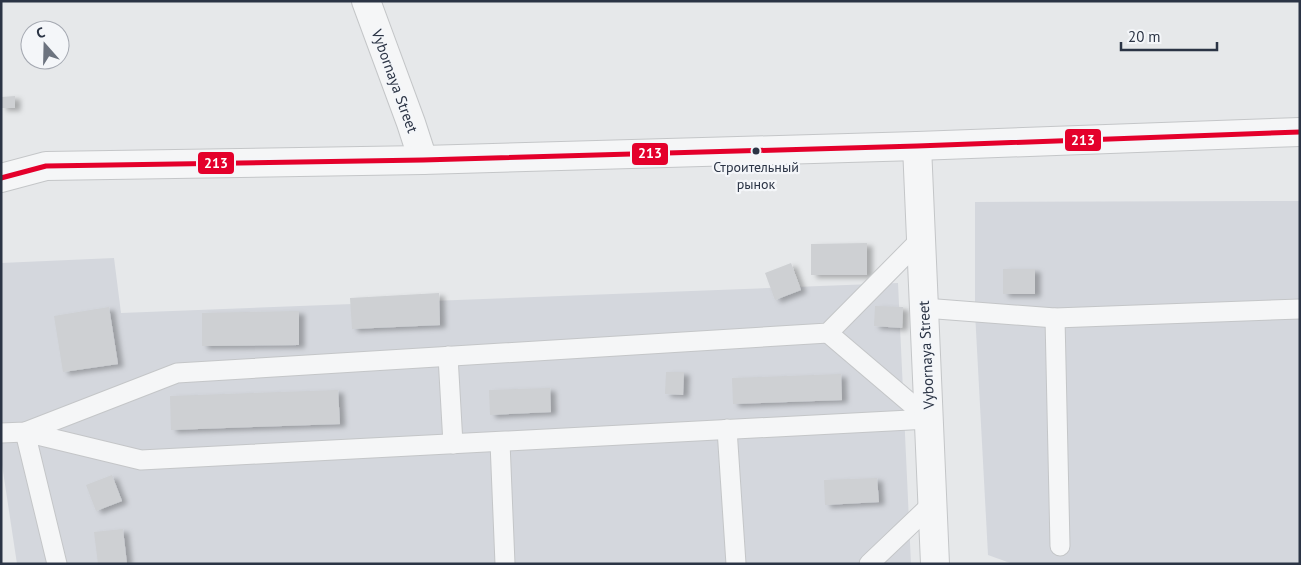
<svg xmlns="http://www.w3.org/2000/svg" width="1301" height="565" viewBox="0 0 1301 565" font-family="'PT Sans',sans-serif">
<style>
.built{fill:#d4d7dd}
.building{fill:#ced0d3;filter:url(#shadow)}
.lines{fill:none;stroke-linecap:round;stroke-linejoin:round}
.service-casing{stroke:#c4c6c8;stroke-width:21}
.minor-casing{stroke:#c4c6c8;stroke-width:30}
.tertiary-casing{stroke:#c4c6c8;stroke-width:30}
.service{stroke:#f5f6f7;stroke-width:19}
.minor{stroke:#f5f6f7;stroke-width:28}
.tertiary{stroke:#f5f6f7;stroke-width:28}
.bus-1-casing{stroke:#f4f6f9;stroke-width:9}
.bus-1{stroke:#e4002b;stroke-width:5}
.bus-dot{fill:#2b3445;stroke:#f4f6f9;stroke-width:2}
.labels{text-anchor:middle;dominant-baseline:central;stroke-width:4.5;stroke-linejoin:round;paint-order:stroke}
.bus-label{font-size:14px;fill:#2b3445;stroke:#f4f6f9}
.street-label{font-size:15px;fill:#2b3445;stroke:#f4f6f9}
.line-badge{stroke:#f4f6f9;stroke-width:2}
.badge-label{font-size:14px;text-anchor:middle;font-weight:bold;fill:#fff}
</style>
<defs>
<filter id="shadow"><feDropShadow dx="5.5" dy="3" stdDeviation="2.5" flood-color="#0004"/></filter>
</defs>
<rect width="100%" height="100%" fill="#e6e8ea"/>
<g class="built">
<polygon points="1300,201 1300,564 1013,564 988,555 975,312 975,202"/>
<polygon points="114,258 121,313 898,283 911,564 17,564 1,458 1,263"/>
</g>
<g class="building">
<polygon points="15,96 15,108 1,108 1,97"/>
<polygon points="867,243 867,275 811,275 811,244"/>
<polygon points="791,263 801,290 775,300 765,273"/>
<rect x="1003" y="269" width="32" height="25"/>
<polygon points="439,293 440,325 352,329 350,298"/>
<polygon points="875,306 903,307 902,328 874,326"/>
<polygon points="109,307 118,364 63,372 54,316"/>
<polygon points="299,311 299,345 202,346 202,313"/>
<polygon points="666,372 684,372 683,395 665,394"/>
<polygon points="841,374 842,400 733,404 732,378"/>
<polygon points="550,388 551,412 490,415 489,390"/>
<polygon points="338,390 340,424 171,430 170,396"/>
<polygon points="112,475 122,501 96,511 86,485"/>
<polygon points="877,478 879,502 825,505 824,480"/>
<polygon points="123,529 127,564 98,564 94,532"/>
</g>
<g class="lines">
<defs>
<g id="service">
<polyline points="924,308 1055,318 1300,309"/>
<polyline points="1055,318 1060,546"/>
<polyline points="828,333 929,419"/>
<polyline points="448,356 453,444"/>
<polyline points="727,429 736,564"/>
<polyline points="1,433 25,432 177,373 828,333 921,239"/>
<polyline points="500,442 505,564"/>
<polyline points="57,564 25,432 141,460 929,419"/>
<polyline points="869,564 933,503"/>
</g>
<g id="minor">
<polyline points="366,1 411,123 423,160"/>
<polyline points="917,146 935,564"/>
</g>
<polyline id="tertiary" points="1,178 46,166 423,160 917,146 1300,132"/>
</defs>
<use href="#service" class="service-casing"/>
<use href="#minor" class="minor-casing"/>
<use href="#tertiary" class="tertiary-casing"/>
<use href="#service" class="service"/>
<use href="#minor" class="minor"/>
<use href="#tertiary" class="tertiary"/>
<defs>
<polyline id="bus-1" points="1,178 46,166 423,160 917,146 1300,132"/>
</defs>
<use href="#bus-1" class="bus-1-casing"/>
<use href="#bus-1" class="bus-1"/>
</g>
<circle class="bus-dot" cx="756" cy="151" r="4.5"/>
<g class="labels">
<g class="bus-label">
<text x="756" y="167">Строительный<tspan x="756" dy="17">рынок</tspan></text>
</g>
<g class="street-label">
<text transform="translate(395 81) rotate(70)">Vybornaya Street</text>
<text transform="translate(926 355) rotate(-93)">Vybornaya Street</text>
</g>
</g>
<g class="line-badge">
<rect x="1064" y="128" width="38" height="24" rx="5" fill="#e4002b"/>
<rect x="631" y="142" width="38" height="24" rx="5" fill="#e4002b"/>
<rect x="197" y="151" width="38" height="24" rx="5" fill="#e4002b"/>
</g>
<g class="badge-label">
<text x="1083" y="145">213</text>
<text x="650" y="158">213</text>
<text x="216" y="168">213</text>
</g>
<rect width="1301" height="565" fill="none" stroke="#2b3445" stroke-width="5"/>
<g transform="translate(45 45) rotate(340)"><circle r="24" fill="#f4f6f9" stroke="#a4a8b1"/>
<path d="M0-4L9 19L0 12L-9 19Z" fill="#6c737f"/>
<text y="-8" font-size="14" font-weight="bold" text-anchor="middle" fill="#2b3445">С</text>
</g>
<path d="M1121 42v8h96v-8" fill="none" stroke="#2b3445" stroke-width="2.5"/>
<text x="1128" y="42" font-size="15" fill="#2b3445" stroke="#f4f6f9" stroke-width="4" paint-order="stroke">20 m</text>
</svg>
